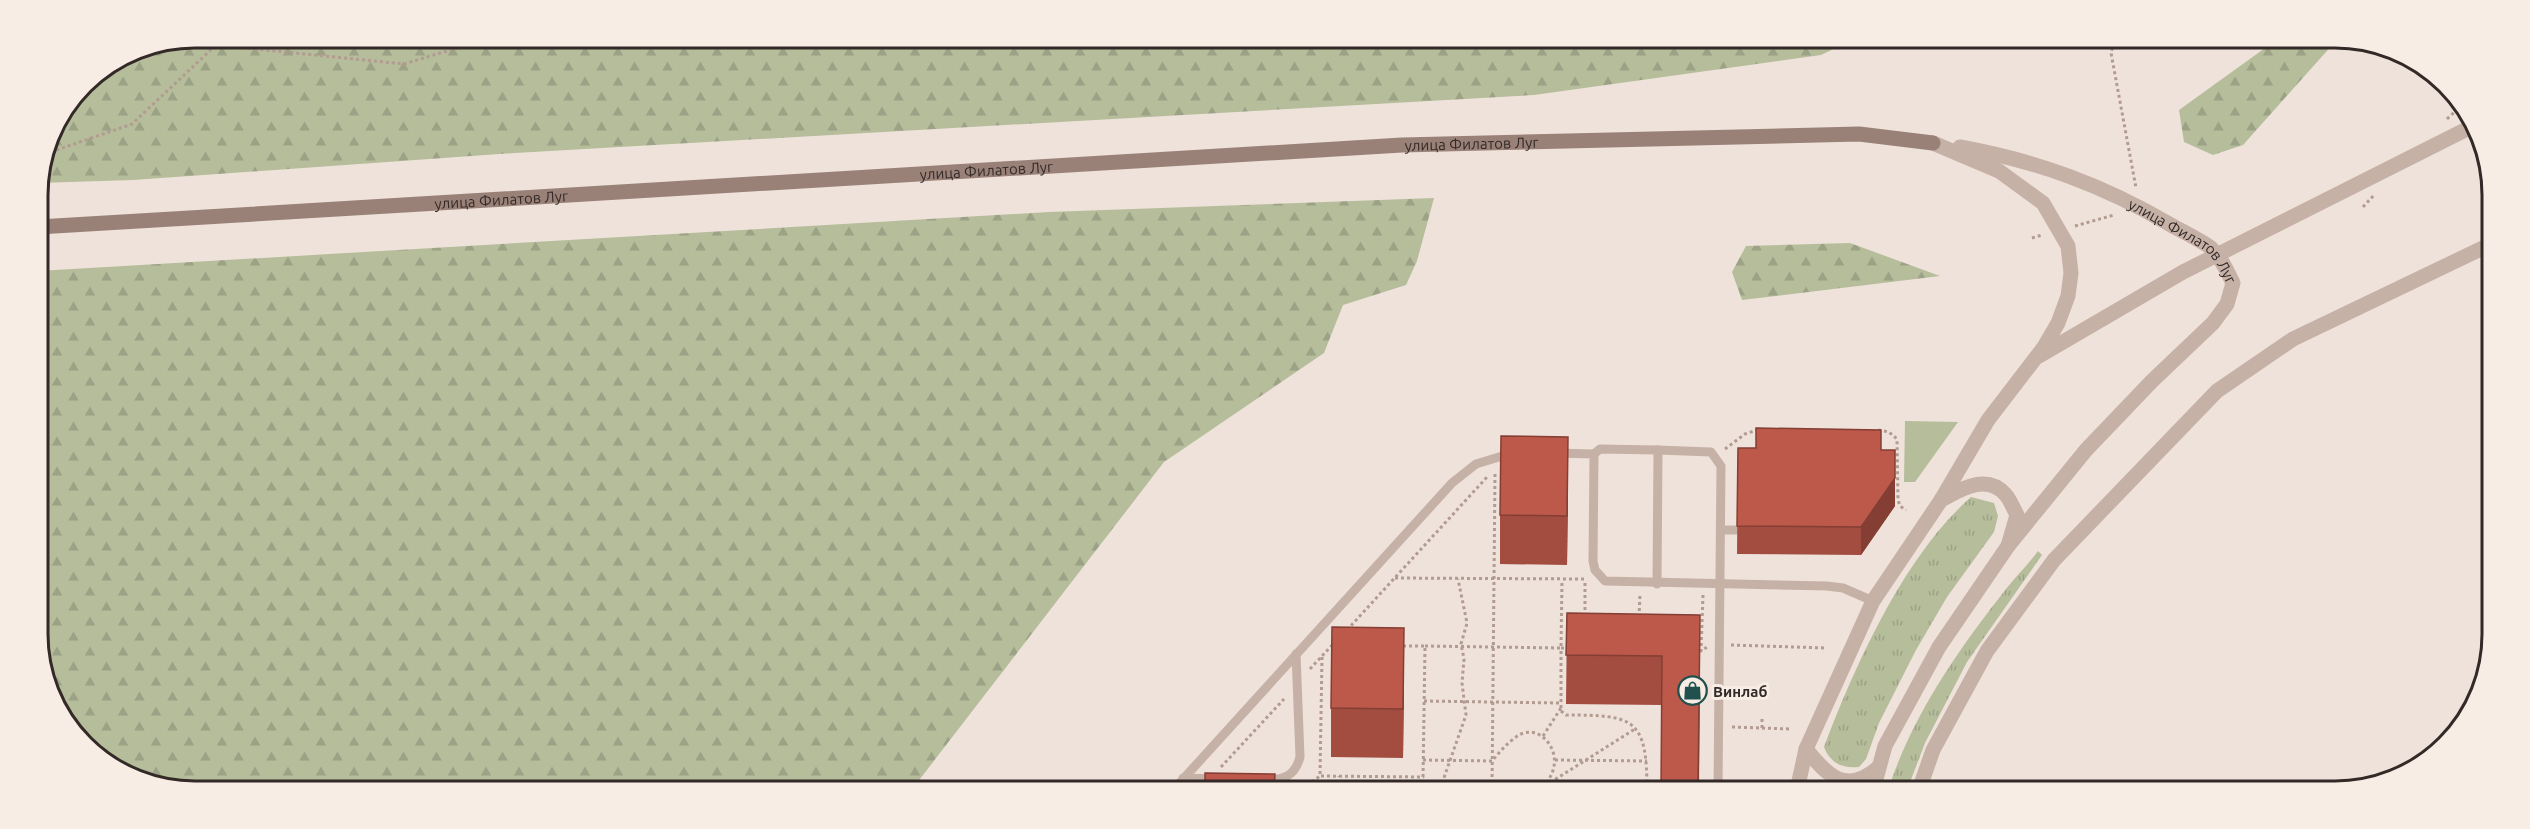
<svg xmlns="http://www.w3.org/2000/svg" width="2530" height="829" viewBox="0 0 2530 829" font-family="Ubuntu,sans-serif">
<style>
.grass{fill:url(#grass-tufts)}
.forest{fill:url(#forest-firs)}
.park{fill:#b5bd9b}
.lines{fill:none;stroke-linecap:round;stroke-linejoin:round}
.path{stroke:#b29b91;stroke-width:3;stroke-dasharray:3 3;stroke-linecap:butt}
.lane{stroke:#c6b1a7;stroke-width:9}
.street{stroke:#c6b1a7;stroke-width:15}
.secondary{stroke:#998178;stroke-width:15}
.wall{fill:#a24d40}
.shaded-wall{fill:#843e34}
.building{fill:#bc594a;stroke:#843e34;stroke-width:1.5}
.labels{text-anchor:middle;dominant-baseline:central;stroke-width:6;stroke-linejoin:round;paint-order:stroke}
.street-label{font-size:15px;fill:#332927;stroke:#f7ede5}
.poi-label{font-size:15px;font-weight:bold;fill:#332927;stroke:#f7ede5;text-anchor:start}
.rim{fill:none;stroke:#332927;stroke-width:3}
</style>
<defs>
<pattern id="grass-tufts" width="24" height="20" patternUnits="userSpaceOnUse" patternTransform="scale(1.5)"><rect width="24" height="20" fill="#b5bd9b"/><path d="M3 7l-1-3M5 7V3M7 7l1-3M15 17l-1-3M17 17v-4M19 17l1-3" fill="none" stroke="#9ca286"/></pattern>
<pattern id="forest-firs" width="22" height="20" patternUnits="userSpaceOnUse" patternTransform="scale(1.5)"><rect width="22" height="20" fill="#b5bd9b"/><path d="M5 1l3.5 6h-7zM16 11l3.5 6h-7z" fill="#9ca286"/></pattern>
</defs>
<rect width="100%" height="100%" fill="#efe2da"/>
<g class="grass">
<path d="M1971,497L1994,503L1998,516L1994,532L1947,597L1916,650L1879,723L1866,759L1859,767C1843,769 1830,763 1824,747C1855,665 1904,556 1971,497Z"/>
<path d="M2038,551L2042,555L1967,662L1925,743L1907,790H1888C1912,716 1958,650 2006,589C2016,576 2028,565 2038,551Z"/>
</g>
<g class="forest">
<polygon points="195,38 1848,42 1821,55 1534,95 515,153 133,180 38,183 50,134 84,83 135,49"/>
<polygon points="2272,43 2334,43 2243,145 2213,155 2184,142 2179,110"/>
<polygon points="1434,198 1417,261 1406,285 1343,305 1324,353 1164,462 913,788 154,786 77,738 40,665 38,271 1049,212"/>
<polygon points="1850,243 1940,276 1742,300 1732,272 1746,246"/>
</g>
<polygon class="park" points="1905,421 1958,422 1915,482 1904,482"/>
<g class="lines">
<g class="path">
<polyline points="2114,42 2111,53 2136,188"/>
<polyline points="2447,119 2461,106"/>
<polyline points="45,154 132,124 216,45 404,64 490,38"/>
<polyline points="2363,207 2374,195"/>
<polyline points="2075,226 2114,215"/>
<polyline points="2032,238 2042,235"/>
<polyline points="1878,430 1889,432 1897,439 1898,500 1900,506 1906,510"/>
<polyline points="1725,449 1745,434 1757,430"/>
<polyline points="1395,578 1585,579"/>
<polyline points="1703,595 1701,651 1707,647"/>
<polyline points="1585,616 1585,580"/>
<polyline points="1639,617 1640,594"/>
<polyline points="1347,630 1488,476"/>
<polyline points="1731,645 1826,648"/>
<polyline points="1425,646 1561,648 1562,580"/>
<path d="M1570,648H1561V711L1566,715C1634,715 1647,718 1647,790"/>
<polyline points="1322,657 1320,776 1423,777 1425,646 1403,646"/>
<polyline points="1310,669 1334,643"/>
<polyline points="1424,701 1560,703"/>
<polyline points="1732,727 1790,729"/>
<polyline points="1762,728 1762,717"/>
<polyline points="1543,736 1561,708"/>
<path d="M1423,760L1492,761C1499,753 1507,743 1516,737C1536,722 1558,745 1554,766C1553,774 1548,780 1544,787"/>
<polyline points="1555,760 1647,761"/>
<polyline points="1221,767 1284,699"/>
<polyline points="1546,787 1647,788"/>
<polyline points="1302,789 1320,776"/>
<polyline points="1339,789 1339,776"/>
<polyline points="1367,789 1367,777"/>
<polyline points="1423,789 1423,777"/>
<polyline points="1440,789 1466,715 1462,683 1464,659 1461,644 1467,623 1458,579"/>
<polyline points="1492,789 1495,473"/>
<polyline points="1540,789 1635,729"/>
</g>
<g class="lane">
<polyline points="1658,450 1711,452 1721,466 1718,790"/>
<polyline points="1555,453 1594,454 1593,561 1595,570 1605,581 1827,586 1843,588 1873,601"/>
<polyline points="1594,454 1600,449 1658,450 1657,584"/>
<polyline points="1721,530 1738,530"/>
<polyline points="1183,778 1215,779"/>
<path d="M1265,780C1284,780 1295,776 1300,757L1296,654"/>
<polyline points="1175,788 1452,483 1476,464 1512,453"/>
</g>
<g class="street">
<path id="s1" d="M1960,147C2037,161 2103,185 2171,225C2183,232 2199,239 2211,248C2221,257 2227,271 2233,283L2227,304L2213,323L2152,381L2086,450L2008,546"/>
<polyline points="2039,356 2183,272 2471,127"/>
<path d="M1806,749C1828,777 1847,795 1879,767"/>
<polyline points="1797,790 1806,749 1873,601 1941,500 1988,420 2044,347 2058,323 2068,296 2071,273 2068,246 2043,203 1999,171 1933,143"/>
<path d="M1873,790L1885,746L1939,647L2008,546L2017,515C2013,508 2010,499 2005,494C1986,473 1960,490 1941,500"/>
<polyline points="1919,790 1933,750 1987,651 2054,560 2217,391 2293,339 2489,245"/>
</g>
<path class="secondary" id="s2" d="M38,227L1402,145L1859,134L1933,143"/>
</g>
<g class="wall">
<polygon points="1738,448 1881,450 1895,506 1861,555 1737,554"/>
<polygon points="1568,486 1567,565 1500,564 1500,515"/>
<polygon points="1567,613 1700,664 1662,705 1566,704"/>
<polygon points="1404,676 1403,758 1331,757 1331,708"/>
</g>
<g class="shaded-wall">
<polygon points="1568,437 1568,486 1567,565 1567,516"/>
<polygon points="1895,450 1895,506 1861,555 1861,527"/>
<polygon points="1700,615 1700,664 1699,790 1698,790"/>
<polygon points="1404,628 1404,676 1403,758 1403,709"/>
</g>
<g class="building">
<polygon points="1756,428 1881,430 1881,450 1895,450 1895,478 1861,527 1737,526 1738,448 1756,448"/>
<polygon points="1501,436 1568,437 1567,516 1500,515"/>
<polygon points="1567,613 1700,615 1698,790 1661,790 1662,656 1566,655"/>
<polygon points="1332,627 1404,628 1403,709 1331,708"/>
<polygon points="1205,773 1275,774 1274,789 1205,789"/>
</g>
<defs>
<symbol id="shop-ring" viewBox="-11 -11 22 22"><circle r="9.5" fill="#f7ede5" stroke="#20514e" stroke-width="1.5"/><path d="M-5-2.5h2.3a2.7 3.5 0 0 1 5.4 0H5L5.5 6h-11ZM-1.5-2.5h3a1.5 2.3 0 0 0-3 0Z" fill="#20514e"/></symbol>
</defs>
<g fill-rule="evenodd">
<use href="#shop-ring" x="1676" y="674" width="33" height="33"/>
</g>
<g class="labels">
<g class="street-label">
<text stroke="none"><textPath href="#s2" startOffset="1436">улица Филатов Луг</textPath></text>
<text stroke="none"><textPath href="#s2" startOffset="950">улица Филатов Луг</textPath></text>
<text stroke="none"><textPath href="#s2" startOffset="464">улица Филатов Луг</textPath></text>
<text stroke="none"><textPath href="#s1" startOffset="246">улица Филатов Луг</textPath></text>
</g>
<g class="poi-label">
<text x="1713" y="691">Винлаб</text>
</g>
</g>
<path d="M0 0H2530V829H0ZM195 48H2335A147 147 0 0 1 2482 195V634A147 147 0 0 1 2335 781H195A147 147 0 0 1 48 634V195A147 147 0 0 1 195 48Z" fill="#f7ede5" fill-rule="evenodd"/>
<path class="rim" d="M195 48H2335A147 147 0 0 1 2482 195V634A147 147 0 0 1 2335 781H195A147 147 0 0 1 48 634V195A147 147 0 0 1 195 48Z"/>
</svg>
